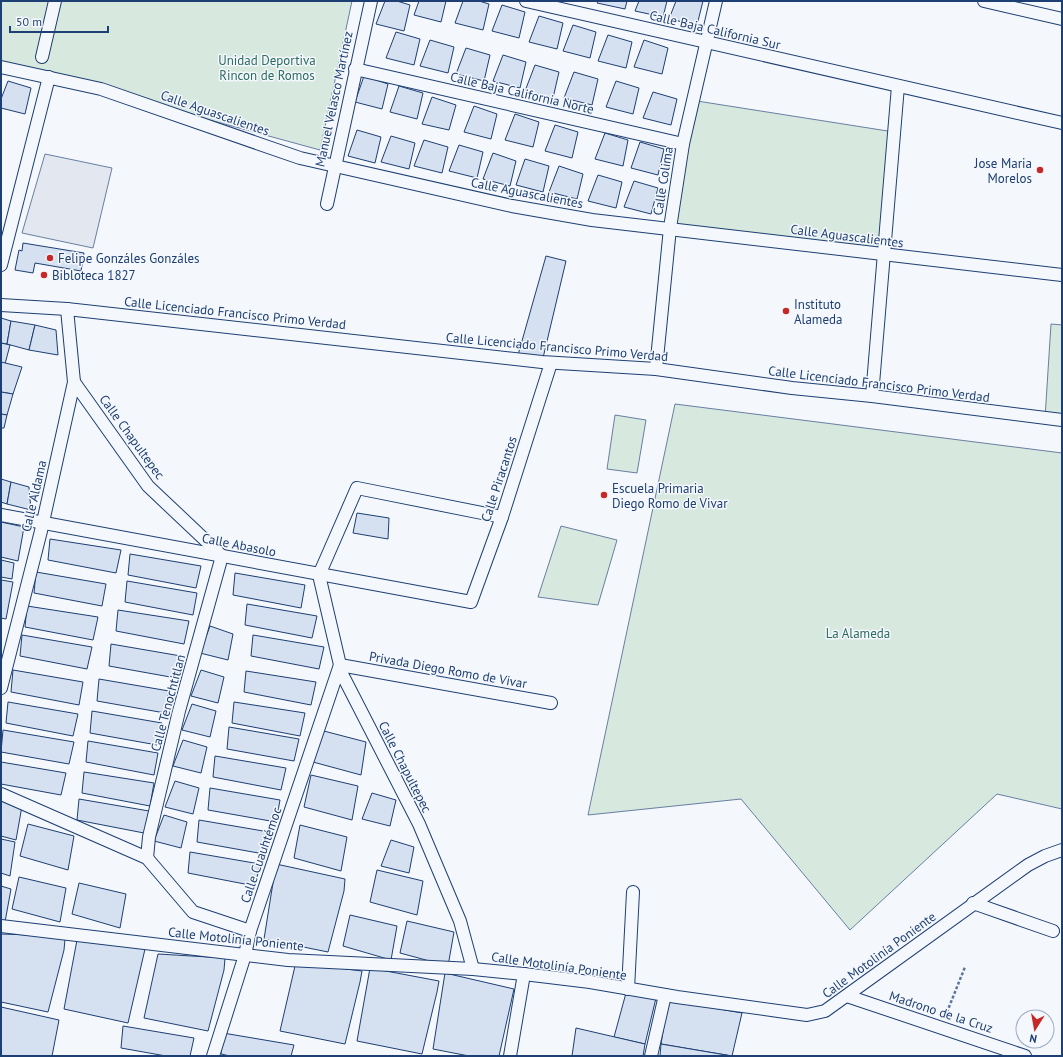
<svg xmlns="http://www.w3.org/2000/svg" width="1063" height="1057" viewBox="0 0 1063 1057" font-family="'PT Sans',sans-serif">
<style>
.green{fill:#d7e8df;stroke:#687fa3}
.parking{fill:#e3e8f0;stroke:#687fa3}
.building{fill:#d5e0f0;stroke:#1d3f73}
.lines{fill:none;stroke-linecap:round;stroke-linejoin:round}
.street-casing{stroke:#1d3f73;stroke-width:14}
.path{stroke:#5e769c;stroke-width:2.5;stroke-dasharray:3 2;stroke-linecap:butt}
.street{stroke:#f4f7fb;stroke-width:12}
.poi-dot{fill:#c62828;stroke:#f4f7fb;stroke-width:1.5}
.labels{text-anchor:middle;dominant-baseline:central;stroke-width:3;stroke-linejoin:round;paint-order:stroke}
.street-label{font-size:13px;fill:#1d3f73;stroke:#f4f7fb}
.park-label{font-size:13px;fill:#2c6c60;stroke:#f4f7fb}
.poi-label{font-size:13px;fill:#1d3f73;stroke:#f4f7fb;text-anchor:start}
</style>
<rect width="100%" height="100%" fill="#f4f7fb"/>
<g class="green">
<polygon points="1,1 352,1 320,150 1,63"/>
<polygon points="697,101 894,132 884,255 670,228"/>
<polygon points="1051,324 1062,325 1062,420 1045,418"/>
<polygon points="675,404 1062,453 1062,809 997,794 850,930 741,799 588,815"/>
<polygon points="615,415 646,420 637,473 607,469"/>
<polygon points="561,526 617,540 598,605 538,597"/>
</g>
<polygon class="parking" points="45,154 112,168 93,248 22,233"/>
<g class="building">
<polygon points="385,1 397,1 410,5 404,31 376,24"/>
<polygon points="419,1 446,1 441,22 414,15"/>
<polygon points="463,1 479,1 489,4 483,30 455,23"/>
<polygon points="598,1 627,1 625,9 597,3"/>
<polygon points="639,1 667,1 663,17 635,11"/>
<polygon points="676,1 703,1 697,25 669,19"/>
<polygon points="502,5 525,12 519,38 492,31"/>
<polygon points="539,16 563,23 557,49 529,42"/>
<polygon points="573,25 596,32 590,58 563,51"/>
<polygon points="396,32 420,39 414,65 386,58"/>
<polygon points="608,35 632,42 626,68 598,61"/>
<polygon points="430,40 454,47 448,73 420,66"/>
<polygon points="644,40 668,48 662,74 634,67"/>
<polygon points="466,48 490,55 484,81 456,74"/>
<polygon points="503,55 526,62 520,88 493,81"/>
<polygon points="535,65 559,72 553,98 525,91"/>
<polygon points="574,72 598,79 592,105 564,98"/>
<polygon points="364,76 388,84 382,109 355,102"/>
<polygon points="8,81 31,88 25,114 1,108 1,99"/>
<polygon points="616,81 639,88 633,114 606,107"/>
<polygon points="399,86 423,93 417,119 390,112"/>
<polygon points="653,92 677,99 671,125 643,118"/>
<polygon points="432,97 456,105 449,130 422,124"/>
<polygon points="474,106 497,114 491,139 464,132"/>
<polygon points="515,114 539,122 533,147 505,140"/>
<polygon points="555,125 578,132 572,158 545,151"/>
<polygon points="357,130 381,137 375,163 348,156"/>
<polygon points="605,133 628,140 623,166 595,159"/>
<polygon points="391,136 415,143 409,169 381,162"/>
<polygon points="424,140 448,147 442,173 414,166"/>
<polygon points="640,142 664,149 658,175 631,168"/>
<polygon points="459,145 483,152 477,178 449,171"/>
<polygon points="493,153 516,161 510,186 483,179"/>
<polygon points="525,159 549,166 543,192 516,185"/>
<polygon points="559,166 583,174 577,199 549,192"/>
<polygon points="598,175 622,182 616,208 588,201"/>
<polygon points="634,181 658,188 651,214 624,207"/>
<polygon points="23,243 84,253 81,271 35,263 33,273 15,270 19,250 22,251"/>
<polygon points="546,256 566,261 543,358 518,355"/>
<polygon points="1,318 11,321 7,344 1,343"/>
<polygon points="11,321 35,325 29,350 7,344"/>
<polygon points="35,325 56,330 58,355 29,350"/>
<polygon points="1,343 10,345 5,364 1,363"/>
<polygon points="1,362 22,367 13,394 1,392"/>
<polygon points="1,392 13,394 7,415 1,414"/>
<polygon points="1,414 7,415 4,428 1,428"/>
<polygon points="1,479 11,482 7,504 1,502"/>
<polygon points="11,482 29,487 31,510 7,504"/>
<polygon points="357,513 389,518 388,539 353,533"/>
<polygon points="1,522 24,527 18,561 1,557"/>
<polygon points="50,539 121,550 116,573 48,560"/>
<polygon points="130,554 201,566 196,588 128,575"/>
<polygon points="1,560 14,563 12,579 1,577"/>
<polygon points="36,572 106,584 102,606 34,593"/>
<polygon points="235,573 305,585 301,608 233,595"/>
<polygon points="1,580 13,582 6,619 1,618"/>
<polygon points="127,581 197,593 193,615 125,602"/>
<polygon points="247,604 317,616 312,638 245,625"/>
<polygon points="27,606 98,617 93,640 25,627"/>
<polygon points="118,610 189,621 184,644 116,631"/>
<polygon points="210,626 233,634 228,660 200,653"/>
<polygon points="22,635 92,647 87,669 20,656"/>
<polygon points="253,635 324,647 319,669 251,656"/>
<polygon points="111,644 181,656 176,678 109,666"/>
<polygon points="13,670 83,682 79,705 11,692"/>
<polygon points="201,670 224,677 218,703 191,696"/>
<polygon points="246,671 316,682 311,705 244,692"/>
<polygon points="99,679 169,691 165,713 97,701"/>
<polygon points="8,702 78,714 73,736 6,723"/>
<polygon points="234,702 305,713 300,736 232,723"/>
<polygon points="192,704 216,711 210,737 182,730"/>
<polygon points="92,711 162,723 157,745 90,733"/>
<polygon points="229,727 299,739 294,761 227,749"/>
<polygon points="3,730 74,742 69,764 1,752"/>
<polygon points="320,730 366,742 361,775 313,762"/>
<polygon points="183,740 207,747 201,773 173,766"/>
<polygon points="88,741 158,753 154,775 86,762"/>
<polygon points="215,756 286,768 281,790 213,777"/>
<polygon points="1,762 66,773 61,795 1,784"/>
<polygon points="84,772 154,783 150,806 82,793"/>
<polygon points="311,775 358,786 352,820 304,807"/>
<polygon points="175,781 199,788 193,814 165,807"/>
<polygon points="210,788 280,800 276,822 208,810"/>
<polygon points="372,793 396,800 390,826 362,819"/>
<polygon points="79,799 149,811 144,833 77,820"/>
<polygon points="1,801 22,806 16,840 1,836"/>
<polygon points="164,815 187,822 181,848 154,841"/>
<polygon points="199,820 269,832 264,854 197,842"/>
<polygon points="28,824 74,836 68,870 20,856"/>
<polygon points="300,825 347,837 341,871 294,858"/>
<polygon points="1,839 15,842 10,876 1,873"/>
<polygon points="391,840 414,847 409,873 381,866"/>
<polygon points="190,852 260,864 255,886 188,873"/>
<polygon points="276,864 345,879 344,891 328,952 264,939"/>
<polygon points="377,870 423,881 417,915 370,902"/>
<polygon points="19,877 66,888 60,922 12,909"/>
<polygon points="79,883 126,894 120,928 72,914"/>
<polygon points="1,886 11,889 5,922 1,921"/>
<polygon points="350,915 397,926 391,960 343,946"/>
<polygon points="407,921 454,932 448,966 400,953"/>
<polygon points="1,934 33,935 65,939 64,950 48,1012 1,1002"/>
<polygon points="77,940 114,942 145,949 128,1023 64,1009"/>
<polygon points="158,954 225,958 224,970 208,1031 144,1018"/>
<polygon points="295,966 330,967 362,971 360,982 345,1044 280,1031"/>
<polygon points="370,968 439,981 437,992 422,1054 357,1041"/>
<polygon points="445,973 514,989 499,1056 469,1056 433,1049"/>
<polygon points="626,993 656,998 645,1044 614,1037"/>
<polygon points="668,1000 742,1013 732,1056 661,1044"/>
<polygon points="1,1007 59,1020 52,1056 1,1056"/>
<polygon points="123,1026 194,1038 190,1056 166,1056 121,1048"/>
<polygon points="576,1028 645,1044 643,1056 572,1056"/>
<polygon points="223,1033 294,1045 291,1056 230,1056 221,1054"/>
<polygon points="661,1044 732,1056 660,1056"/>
</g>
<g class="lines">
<defs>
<g id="street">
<polyline points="526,1 1062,123"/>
<polyline points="984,1 1062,19"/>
<polyline points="42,57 55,1"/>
<polyline points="1,67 101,89 300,158 512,206 592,220 1062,275"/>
<polyline points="355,69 683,144"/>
<polyline points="327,204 371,1"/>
<polyline points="1,265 49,77"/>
<polyline points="1,305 67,309 542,362 656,369 792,388 872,396 1062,420"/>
<polyline points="656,369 670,228 683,144 716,1"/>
<polyline points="74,382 148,486 222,556 179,711 149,837 147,858"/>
<polyline points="872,396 898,86"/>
<polyline points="1,515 471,602 502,517 551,363"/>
<polyline points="1,688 41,531 74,382 67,309"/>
<polyline points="1,794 147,858 193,912 250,931"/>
<polyline points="973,903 1053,931"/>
<polyline points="1,926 288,960 473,969 524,974 590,982 677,997 807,1015 825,1011 1028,865 1045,856 1062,850"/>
<polyline points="473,969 460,921 419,824 343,676 340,665 319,575 357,488 502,517"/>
<polyline points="628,989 633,892"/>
<polyline points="847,996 1025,1056"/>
<polyline points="213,1056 245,955 250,931 340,665 551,703"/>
<polyline points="510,1056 524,974"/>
<polyline points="651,1056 665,995"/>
</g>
</defs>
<use href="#street" class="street-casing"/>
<polyline class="path" points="945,1017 965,967"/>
<use href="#street" class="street"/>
</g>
<g class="poi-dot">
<circle cx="1040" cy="170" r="4"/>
<circle cx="50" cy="258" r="4"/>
<circle cx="44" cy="275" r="4"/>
<circle cx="786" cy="311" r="4"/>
<circle cx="604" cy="495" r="4"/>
</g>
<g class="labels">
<g class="street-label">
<text transform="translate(715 30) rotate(13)">Calle Baja California Sur</text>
<text transform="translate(522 93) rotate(13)">Calle Baja California Norte</text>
<text transform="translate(334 99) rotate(-78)">Manuel Velasco Martínez</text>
<text transform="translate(215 113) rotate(19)">Calle Aguascalientes</text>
<text transform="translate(663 181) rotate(-81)">Calle Colima</text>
<text transform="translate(527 193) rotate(11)">Calle Aguascalientes</text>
<text transform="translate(847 236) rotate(7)">Calle Aguascalientes</text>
<text transform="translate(235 313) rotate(6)">Calle Licenciado Francisco Primo Verdad</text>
<text transform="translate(557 347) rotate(5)">Calle Licenciado Francisco Primo Verdad</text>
<text transform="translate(879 384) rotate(7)">Calle Licenciado Francisco Primo Verdad</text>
<text transform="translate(132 437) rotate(54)">Calle Chapultepec</text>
<text transform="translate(499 479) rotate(-72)">Calle Piracantos</text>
<text transform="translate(34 496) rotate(-77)">Calle Aldama</text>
<text transform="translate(239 545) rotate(11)">Calle Abasolo</text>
<text transform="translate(448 670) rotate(10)">Privada Diego Romo de Vivar</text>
<text transform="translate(168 703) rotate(-75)">Calle Tenochtitlan</text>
<text transform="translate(405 767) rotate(63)">Calle Chapultepec</text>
<text transform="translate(261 855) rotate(-71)">Calle Cuauhtémoc</text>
<text transform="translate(236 939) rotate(6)">Calle Motolinía Poniente</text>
<text transform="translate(879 955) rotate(-36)">Calle Motolinía Poniente</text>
<text transform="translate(559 966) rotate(8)">Calle Motolinía Poniente</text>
<text transform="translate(941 1012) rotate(18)">Madrono de la Cruz</text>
</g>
<g class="park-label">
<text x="267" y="60">Unidad Deportiva<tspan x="267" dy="15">Rincon de Romos</tspan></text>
<text x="858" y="633">La Alameda</text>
</g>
<g class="poi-label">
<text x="1032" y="163" text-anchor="end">Jose Maria<tspan x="1032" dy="15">Morelos</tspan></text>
<text x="58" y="258">Felipe Gonzáles Gonzáles</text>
<text x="52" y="275">Bibloteca 1827</text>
<text x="794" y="304">Instituto<tspan x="794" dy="15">Alameda</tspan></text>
<text x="612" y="488">Escuela Primaria<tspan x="612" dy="15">Diego Romo de Vivar</tspan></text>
</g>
</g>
<rect width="1063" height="1057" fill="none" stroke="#1d3f73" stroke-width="4"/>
<g transform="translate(1035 1029) rotate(191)"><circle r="19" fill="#f4f7fb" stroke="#9eadc5"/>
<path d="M0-3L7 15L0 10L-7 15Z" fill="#c62828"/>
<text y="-6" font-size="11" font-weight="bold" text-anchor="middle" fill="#1d3f73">N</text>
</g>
<path d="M10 26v6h98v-6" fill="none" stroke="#1d3f73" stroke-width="2"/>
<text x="16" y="26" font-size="12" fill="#1d3f73" stroke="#f4f7fb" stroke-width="3" paint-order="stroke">50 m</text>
</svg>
